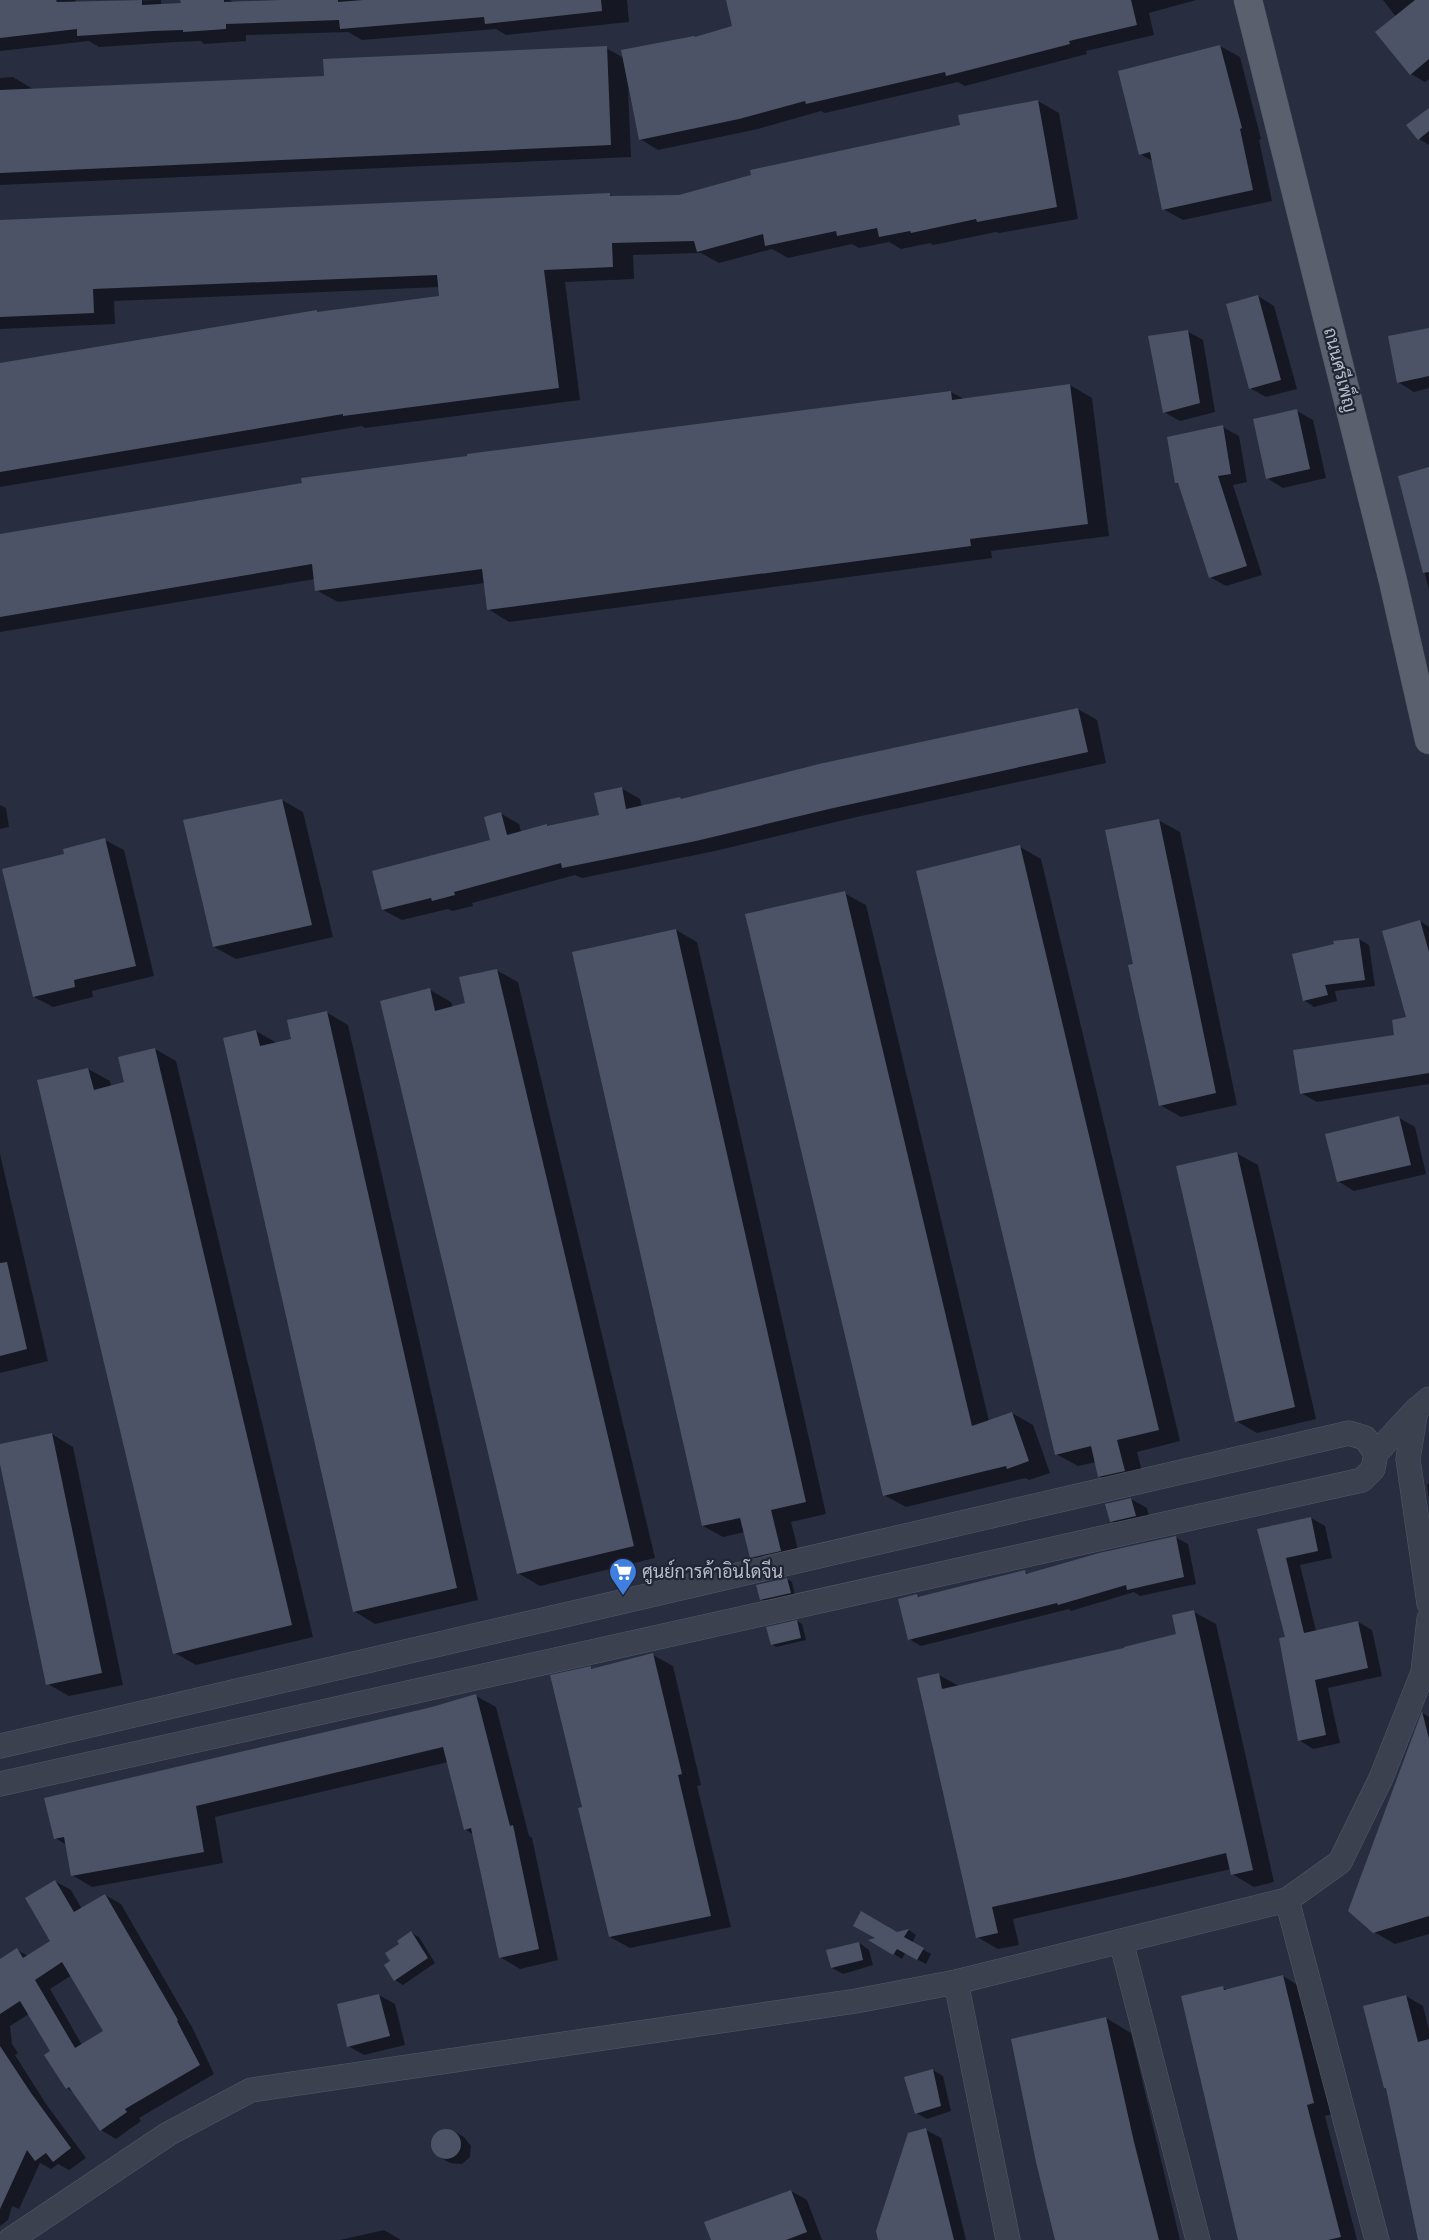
<svg xmlns="http://www.w3.org/2000/svg" width="1429" height="2240" viewBox="0 0 1429 2240" font-family="Rubik,Sarabun,sans-serif">
<style>
.shadow{fill:#0007;fill-rule:evenodd}
.building{fill:#4d5366;fill-rule:evenodd}
.lines{fill:none;stroke-linecap:round;stroke-linejoin:round}
.minor-casing{stroke:#545967;stroke-width:25}
.major-casing{stroke:#464a59;stroke-width:29}
.minor{stroke:#3c4150;stroke-width:24}
.major{stroke:#5b606f;stroke-width:28}
.labels{text-anchor:middle;dominant-baseline:central;stroke-width:4.5;stroke-linejoin:round;paint-order:stroke}
.street-label{font-size:18px;fill:#b9bdca;stroke:#212635}
.poi-label{font-size:18px;fill:#b9bdca;stroke:#212635;text-anchor:start}
</style>
<rect width="100%" height="100%" fill="#282e40"/>
<g class="shadow">
<polygon points="0,0 75,0 76,2 161,0 161,5 182,4 182,0 230,0 235,3 303,0 627,0 629,22 506,35 496,29 362,40 348,32 246,35 246,41 204,44 201,41 175,42 99,47 89,41 0,51"/>
<polygon points="727,0 1196,0 1149,13 1154,35 1086,51 1087,54 965,86 958,82 825,113 821,111 758,129 658,150 640,139 628,88 631,157 0,185 0,78 13,77 33,89 325,77 606,48 624,58 734,27"/>
<polygon points="1383,0 1429,0 1429,79 1425,82 1411,74 1396,17"/>
<polygon points="1220,46 1240,57 1261,139 1259,140 1272,201 1183,220 1163,209 1154,162 1140,154"/>
<polygon points="1038,101 1059,113 1078,219 999,233 996,232 933,245 930,243 901,249 889,242 859,248 852,244 788,258 772,249 719,263 701,253 633,255 634,279 565,282 580,400 365,428 362,426 0,487 0,365 316,311 319,313 440,297 439,287 114,301 115,324 0,329 0,221 610,195 615,198 680,196 961,126"/>
<polygon points="1429,109 1429,145 1419,139"/>
<polygon points="1258,296 1274,306 1297,389 1266,397 1250,388"/>
<polygon points="1429,329 1429,388 1414,392 1398,382"/>
<polygon points="1187,331 1203,340 1215,412 1180,421 1164,412"/>
<polygon points="1070,385 1092,398 1109,536 991,551 992,558 509,622 488,609 485,583 338,602 316,590 315,579 0,632 0,535 951,392 964,399"/>
<polygon points="1297,411 1313,420 1326,478 1283,488 1267,478"/>
<polygon points="1223,427 1239,436 1247,482 1233,485 1262,575 1226,586 1210,577 1180,485 1176,483"/>
<polygon points="1429,469 1429,590 1400,477"/>
<polygon points="1078,709 1097,720 1106,763 848,819 715,851 582,878 575,875 472,903 473,906 452,911 448,909 402,920 383,910 491,841 500,813 519,824 521,832 547,825 549,827 600,816 621,788 640,799 642,807 682,800"/>
<polygon points="282,800 303,812 333,937 236,959 214,947"/>
<polygon points="0,805 6,808 9,827 0,829"/>
<polygon points="1158,820 1180,832 1237,1105 1181,1117 1160,1105 1134,965"/>
<polygon points="105,840 124,850 154,976 92,991 93,997 53,1007 34,997 66,855"/>
<polygon points="1020,847 1041,859 1180,1441 1137,1452 1145,1483 1121,1488 1099,1476 1096,1462 1078,1466 1056,1454"/>
<polygon points="844,893 866,905 989,1421 1012,1413 1033,1425 1050,1473 1029,1480 1025,1478 906,1507 884,1495"/>
<polygon points="1420,921 1429,927 1429,997"/>
<polygon points="676,930 697,942 826,1514 791,1522 801,1562 771,1569 751,1557 745,1532 723,1537 703,1526"/>
<polygon points="1359,939 1369,945 1375,986 1335,991 1337,1001 1314,1007 1304,1000"/>
<polygon points="496,970 518,982 655,1558 540,1586 518,1573 430,990 451,1002 453,1008 467,1004"/>
<polygon points="326,1012 348,1025 478,1600 375,1624 354,1611 256,1031 277,1043 292,1040"/>
<polygon points="1429,1014 1429,1084 1317,1102 1301,1093"/>
<polygon points="155,1049 176,1061 313,1637 196,1665 175,1653 88,1069 110,1081 111,1087 126,1083"/>
<polygon points="1399,1118 1415,1127 1426,1174 1354,1191 1338,1181"/>
<polygon points="1236,1153 1258,1165 1316,1419 1257,1433 1236,1421"/>
<polygon points="0,1154 48,1361 0,1373"/>
<polygon points="52,1434 73,1447 123,1685 69,1696 48,1684 0,1458 0,1445"/>
<polygon points="1427,1484 1429,1484 1429,1498"/>
<polygon points="1131,1499 1147,1508 1151,1525 1127,1531 1111,1521"/>
<polygon points="1311,1518 1325,1526 1332,1558 1300,1565 1316,1631 1358,1622 1372,1630 1382,1676 1328,1688 1340,1743 1313,1749 1299,1740 1286,1638 1258,1530"/>
<polygon points="1175,1537 1188,1544 1196,1584 1140,1596 1134,1592 1071,1611 1069,1609 921,1646 909,1639 917,1595 922,1598 1025,1572 1029,1574"/>
<polygon points="787,1579 792,1582 795,1596 766,1602 761,1599"/>
<polygon points="1194,1612 1216,1624 1274,1882 1254,1887 1232,1874 1231,1869 1013,1919 1019,1945 998,1949 977,1937 939,1675 959,1686 1126,1649 1178,1635"/>
<polygon points="797,1621 802,1624 806,1640 776,1647 772,1644"/>
<polygon points="653,1655 673,1666 701,1785 697,1786 731,1927 630,1948 610,1937 583,1808 590,1668 593,1669"/>
<polygon points="476,1696 496,1707 529,1836 532,1838 558,1960 520,1969 500,1957 474,1835 465,1829 448,1762 215,1817 223,1863 92,1887 72,1875 67,1845 55,1838 433,1708"/>
<polygon points="1423,1713 1429,1717 1429,1934 1395,1944 1374,1932 1349,1911"/>
<path d="M55,1881L71,1890L82,1909L105,1895L121,1904L193,2029L214,2074L139,2118L141,2121L116,2139L101,2130L75,2093L67,2088L52,2051L29,2014L10,2026L12,2044L18,2053L15,2055L46,2104L86,2158L69,2170L58,2164L51,2169L40,2163L19,2209L12,2206L8,2220L0,2226V1961L17,1950L28,1956L52,1941ZM72,1975L105,2031L82,2045L50,1989Z"/>
<polygon points="909,1930 916,1935 912,1943 931,1954 926,1964 905,1953 902,1959 871,1940"/>
<polygon points="411,1933 419,1937 435,1963 403,1985 395,1980 386,1966 392,1961 401,1945"/>
<polygon points="859,1943 869,1950 873,1965 843,1974 832,1968"/>
<polygon points="1283,1976 1301,1987 1333,2114 1325,2116 1357,2240 1240,2240 1223,1988 1228,1990"/>
<polygon points="379,1995 395,2004 405,2045 364,2055 348,2046"/>
<polygon points="1406,1996 1423,2006 1429,2030 1429,2240 1419,2240"/>
<polygon points="1106,2018 1131,2033 1180,2240 1057,2240"/>
<polygon points="933,2070 943,2076 951,2111 927,2119 916,2113"/>
<polygon points="442,2130 453,2131 464,2137 471,2146 470,2157 462,2164 450,2163 439,2157 432,2148 433,2137"/>
<polygon points="926,2130 941,2138 966,2240 879,2240"/>
<polygon points="791,2191 807,2200 822,2240 712,2240"/>
<polygon points="384,2230 401,2240 340,2240"/>
</g>
<g class="building">
<polygon points="0,0 56,0 57,2 142,0 142,5 181,3 180,0 224,0 224,2 280,0 338,0 338,2 363,0 601,0 602,11 485,24 484,17 340,29 339,20 226,24 226,29 183,32 183,30 153,31 77,36 77,29 0,38"/>
<polygon points="726,0 1131,0 1137,25 1069,41 1070,44 946,76 945,72 806,104 805,101 739,119 639,140 621,50 694,36 695,37 732,26"/>
<polygon points="1415,0 1429,0 1429,59 1410,75 1375,32"/>
<polygon points="1220,45 1242,128 1240,129 1253,190 1162,210 1150,152 1139,155 1118,71"/>
<polygon points="607,46 611,145 0,173 0,90 324,76 323,59"/>
<polygon points="1038,100 1057,207 977,222 976,219 911,233 910,231 879,237 877,228 837,236 836,231 765,246 763,234 697,252 694,241 612,243 613,267 544,270 559,388 343,416 343,414 0,472 0,363 317,310 317,312 439,296 437,275 93,289 94,313 0,317 0,220 610,193 610,196 679,195 751,175 750,170 960,125 958,115"/>
<polygon points="1429,108 1429,131 1418,140 1406,125"/>
<polygon points="1258,295 1281,380 1249,389 1226,304"/>
<polygon points="1429,328 1429,376 1397,383 1388,336"/>
<polygon points="1188,330 1200,403 1163,413 1148,336"/>
<polygon points="1070,384 1088,524 970,539 971,546 487,610 482,569 315,591 312,564 0,617 0,534 302,483 301,478 467,456 467,454 951,391 952,400"/>
<polygon points="1297,409 1310,469 1266,479 1253,419"/>
<polygon points="1223,425 1231,474 1218,476 1247,566 1209,578 1178,483 1175,483 1167,437"/>
<polygon points="1429,467 1429,572 1423,573 1398,476"/>
<polygon points="1078,708 1088,752 829,809 696,841 562,868 561,863 454,892 455,895 432,901 431,898 382,910 372,871 490,840 484,817 501,812 507,835 547,824 547,826 599,815 594,793 622,787 626,809 680,797 681,799 819,764"/>
<polygon points="282,799 312,925 213,947 183,820"/>
<polygon points="1159,819 1216,1093 1159,1106 1128,965 1133,964 1105,830"/>
<polygon points="105,838 136,966 74,980 75,987 33,997 2,869 64,854 63,849"/>
<polygon points="1020,845 1159,1430 1117,1440 1125,1471 1098,1477 1091,1446 1055,1455 916,871"/>
<polygon points="845,891 972,1426 1012,1412 1029,1461 1007,1469 1006,1466 883,1496 745,914"/>
<polygon points="1420,920 1429,952 1429,1073 1300,1094 1293,1050 1394,1035 1392,1020 1406,1017 1382,931"/>
<polygon points="676,929 806,1502 771,1510 781,1551 750,1558 740,1518 702,1526 572,952"/>
<polygon points="1359,938 1365,980 1325,985 1328,995 1303,1001 1292,954 1334,944 1333,941"/>
<polygon points="497,969 634,1546 517,1574 380,1001 430,988 435,1011 465,1003 459,977"/>
<polygon points="327,1011 457,1588 353,1612 223,1038 256,1030 260,1046 291,1039 287,1020"/>
<polygon points="155,1048 292,1625 173,1654 37,1080 88,1068 94,1090 124,1082 118,1057"/>
<polygon points="1399,1116 1411,1165 1337,1182 1325,1134"/>
<polygon points="1237,1152 1295,1407 1235,1422 1176,1166"/>
<polygon points="7,1262 27,1349 0,1356 0,1263"/>
<polygon points="52,1433 102,1673 46,1685 0,1464 0,1444"/>
<polygon points="1131,1498 1136,1516 1110,1522 1105,1504"/>
<polygon points="1311,1517 1318,1551 1286,1558 1304,1633 1358,1621 1368,1668 1315,1680 1326,1735 1298,1741 1279,1638 1285,1637 1257,1529"/>
<polygon points="1176,1536 1184,1577 1127,1590 1126,1585 1058,1605 1057,1603 908,1640 898,1599 917,1594 918,1597 1025,1570 1026,1574 1099,1553"/>
<polygon points="787,1578 791,1593 760,1600 756,1585"/>
<polygon points="1194,1610 1253,1870 1231,1875 1226,1853 1124,1878 992,1907 998,1933 976,1938 917,1678 939,1673 942,1689 1124,1648 1124,1647 1176,1634 1172,1615"/>
<polygon points="797,1620 801,1638 771,1645 766,1627"/>
<polygon points="653,1653 682,1774 678,1775 711,1916 609,1937 578,1808 582,1807 550,1675 591,1666 591,1669"/>
<polygon points="476,1694 510,1826 513,1825 539,1949 499,1958 471,1828 464,1830 443,1747 196,1806 204,1852 71,1876 64,1837 54,1839 44,1798 432,1707"/>
<polygon points="1422,1711 1429,1739 1429,1916 1373,1933 1348,1911"/>
<path d="M55,1880L74,1912L105,1894L178,2020L177,2021L200,2065L125,2109L127,2112L100,2131L69,2087L66,2089L44,2055L50,2051L20,2001L0,2014V1959L17,1948L23,1958L50,1941L25,1898ZM62,1962L103,2031L75,2048L35,1980Z"/>
<polygon points="861,1911 897,1932 909,1929 904,1937 924,1948 917,1960 897,1949 893,1955 868,1940 875,1938 853,1926"/>
<polygon points="411,1931 428,1958 394,1981 384,1965 390,1961 385,1953 399,1944 397,1941"/>
<polygon points="859,1942 863,1960 831,1968 826,1950"/>
<polygon points="1283,1975 1314,2103 1307,2105 1341,2237 1328,2240 1238,2240 1181,1996 1223,1986 1224,1990"/>
<polygon points="379,1994 390,2036 347,2047 337,2004"/>
<polygon points="1406,1995 1418,2042 1429,2039 1429,2240 1418,2240 1386,2088 1384,2088 1363,2006"/>
<polygon points="1106,2017 1134,2142 1159,2240 1055,2240 1036,2162 1011,2039"/>
<polygon points="0,2046 31,2093 71,2148 53,2162 46,2153 35,2161 27,2150 0,2209"/>
<polygon points="933,2069 941,2106 915,2114 904,2077"/>
<polygon points="926,2128 954,2240 878,2240 876,2231 908,2133"/>
<circle cx="446" cy="2144" r="15"/>
<polygon points="791,2190 807,2232 786,2240 711,2240 704,2222"/>
</g>
<g class="lines">
<defs>
<g id="minor">
<polyline points="1429,1399 1416,1410 1408,1459 1429,1604"/>
<polyline points="1376,1453 1416,1410"/>
<polyline points="0,1746 1349,1433 1365,1438 1376,1453 1373,1469 1362,1480 0,1784"/>
<polyline points="1287,1900 1377,2240"/>
<polyline points="1121,1941 1198,2240"/>
<polyline points="956,1982 1008,2240"/>
<polyline points="10,2240 168,2134 251,2090 856,2001 956,1982 1287,1900 1340,1862 1381,1778 1423,1672 1429,1619"/>
</g>
<polyline id="major" points="1248,0 1393,581 1429,740"/>
</defs>
<use href="#minor" class="minor-casing"/>
<use href="#major" class="major-casing"/>
<use href="#minor" class="minor"/>
<use href="#major" class="major"/>
</g>
<defs>
<symbol id="supermarket-pin" viewBox="-11 -11 22 30"><path d="M0 17L-7.5 6A9.5 9.5 0 1 1 7.5 6Z" fill="#3f7fe0" stroke="#212635"/><path d="M-6-5.5h2.5l.6 2H6L4.5 2H-2.5L-4.4-4H-6ZM-1.5 3.2a1.3 1.3 0 1 0 .1 0ZM3 3.2a1.3 1.3 0 1 0 .1 0Z" fill="#fff"/></symbol>
</defs>
<g fill-rule="evenodd">
<use href="#supermarket-pin" x="607" y="1556" width="32" height="43"/>
</g>
<g class="labels">
<g class="street-label">
<text transform="translate(1340 370) rotate(76)">ถนนศรีเพ็ญ</text>
</g>
<g class="poi-label">
<text x="642" y="1572">ศูนย์การค้าอินโดจีน</text>
</g>
</g>
</svg>
